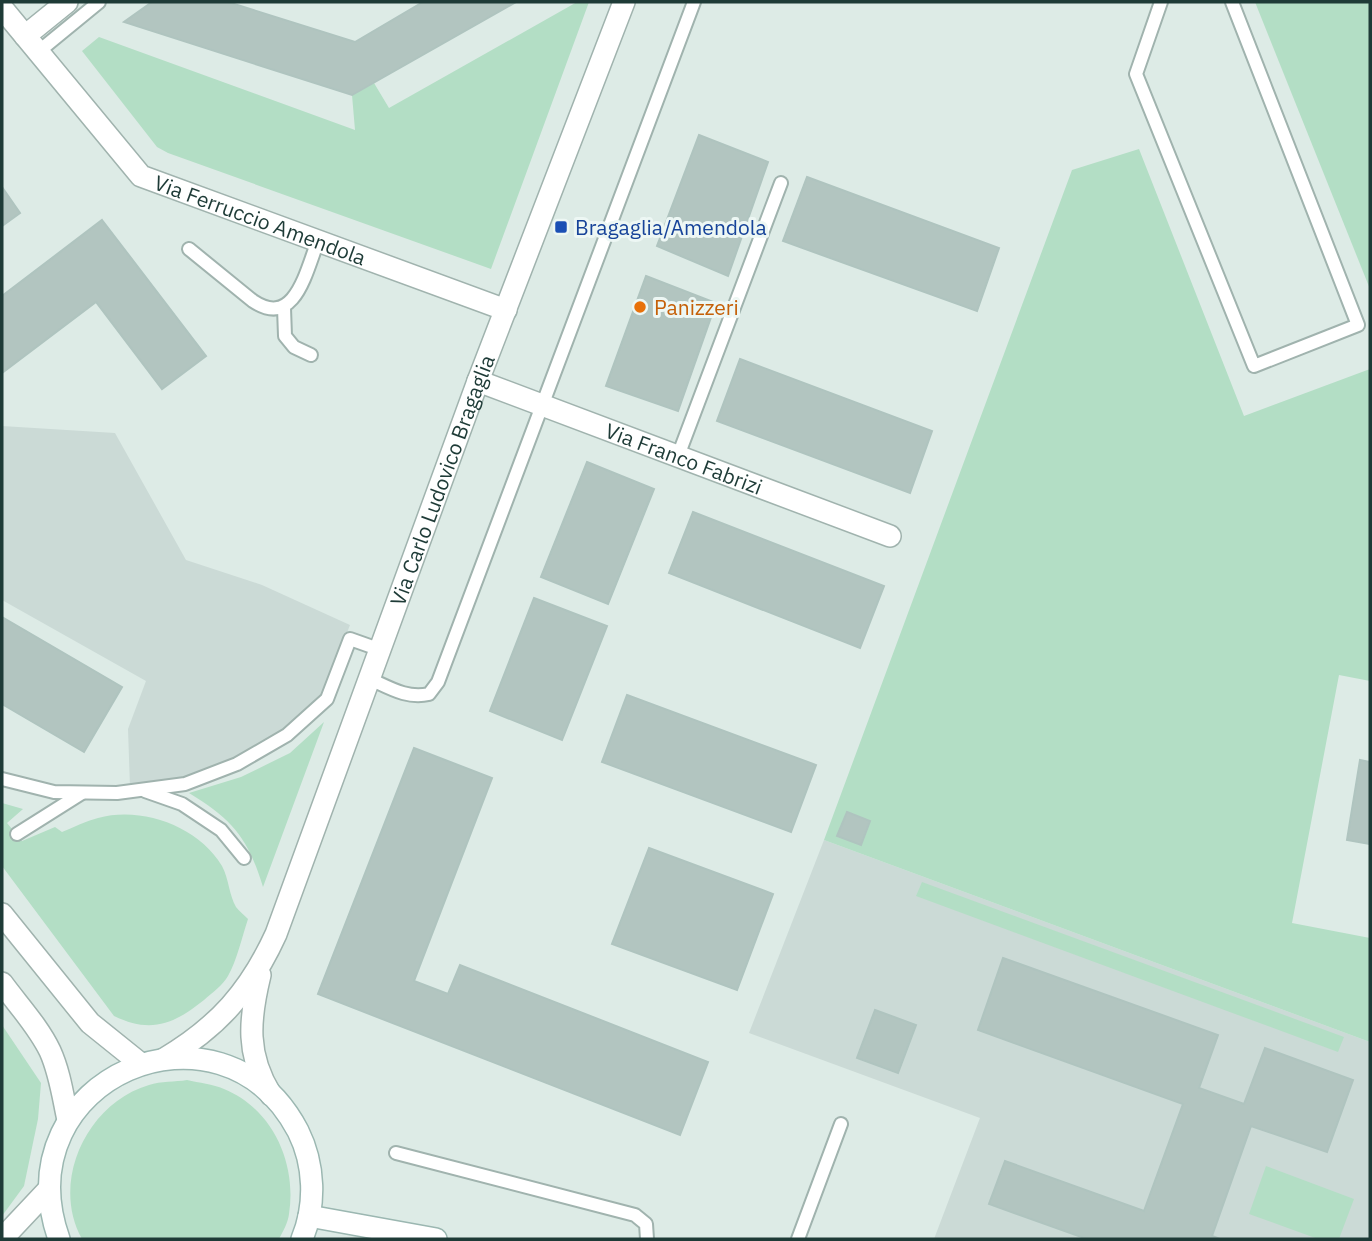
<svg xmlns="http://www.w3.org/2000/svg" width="1372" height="1241" viewBox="0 0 1372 1241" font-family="'IBM Plex Sans',sans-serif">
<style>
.built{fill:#cbdad6}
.green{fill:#b3dec5}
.building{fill:#b2c5c0;stroke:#afc4bf;stroke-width:2}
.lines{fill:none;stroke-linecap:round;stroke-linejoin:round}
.service-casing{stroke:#a0b3ae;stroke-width:16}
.minor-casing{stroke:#a0b3ae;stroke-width:24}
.secondary-casing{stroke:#9bb7b1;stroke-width:24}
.service{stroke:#fff;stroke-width:12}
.minor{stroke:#fff;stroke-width:21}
.secondary{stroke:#fff;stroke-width:21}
.transit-dot{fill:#1a4fb4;stroke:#edf7f4;stroke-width:2.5}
.food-dot{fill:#e8710a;stroke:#edf7f4;stroke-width:2.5}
.labels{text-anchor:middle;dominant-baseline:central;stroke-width:6;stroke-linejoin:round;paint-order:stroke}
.street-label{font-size:21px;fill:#1e3b37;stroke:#edf7f4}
.transit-label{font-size:21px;fill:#164399;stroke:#edf7f4;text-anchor:start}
.food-label{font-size:21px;fill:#c56008;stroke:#edf7f4;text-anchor:start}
</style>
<rect width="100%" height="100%" fill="#ddebe6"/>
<g class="built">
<polygon points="2,426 115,433 186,560 262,585 350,625 322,696 281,732 230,760 181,779 130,787 128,729 146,681 2,600"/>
<polygon points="824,840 1370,1042 1370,1239 934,1239 980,1118 749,1033"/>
</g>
<g class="green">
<polygon points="577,2 589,2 491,269 168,153 157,147 82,51 99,37 355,130 352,95 374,83 389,108"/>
<polygon points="1255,2 1370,2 1370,289"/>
<polygon points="1139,149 1244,416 1370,369 1370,681 1339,675 1292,923 1370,938 1370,1042 824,840 1072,170"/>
<path d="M324,722L263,887C248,838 233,820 189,793L241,777L290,753Z"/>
<path d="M2,803L23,809L7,823L22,841L55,827L62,832C74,827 86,821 98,818C142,806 198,826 222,866C229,879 229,895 236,907C239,911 244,915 248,919C242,937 237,960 228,976C223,985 212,993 204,1000C174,1024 151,1034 114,1016L2,866Z"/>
<polygon points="922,882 1344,1037 1338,1052 916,896"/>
<polygon points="2,1025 41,1083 38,1119 24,1186 2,1216"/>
<path d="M187,1080C199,1083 213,1084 224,1089C273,1109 297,1164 289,1214C288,1223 283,1231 279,1239H82C50,1182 87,1103 149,1085C161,1081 175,1082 187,1080Z"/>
<polygon points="1266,1166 1354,1199 1339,1239 1318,1239 1249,1214"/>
</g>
<g class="building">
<polygon points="152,2 228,2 355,42 423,2 516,2 352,95 124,22"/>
<polygon points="699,135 768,162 728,276 657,246"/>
<polygon points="807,177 999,248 977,311 783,241"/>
<polygon points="2,187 20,213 2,226"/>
<polygon points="102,220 206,356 162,389 96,302 2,373 2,296"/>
<polygon points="646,276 716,303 678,411 606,386"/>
<polygon points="740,359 932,431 910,493 717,421"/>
<polygon points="587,462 654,489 608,604 541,577"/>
<polygon points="693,512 884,586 860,648 669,573"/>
<polygon points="534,598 607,626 562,740 490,711"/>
<polygon points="2,617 122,687 84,752 2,704"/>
<polygon points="627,695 816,765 791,832 602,762"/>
<polygon points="414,748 492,778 414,981 448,994 460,965 708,1062 680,1135 318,994"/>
<polygon points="1360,760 1370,762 1370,844 1347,840"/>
<polygon points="847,812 870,821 861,845 837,836"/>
<polygon points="649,848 773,894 737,990 612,944"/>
<polygon points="1003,958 1218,1035 1199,1088 1244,1104 1265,1048 1353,1080 1327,1152 1251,1126 1212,1236 1220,1239 1087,1239 989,1204 1005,1161 1144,1211 1183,1104 978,1030"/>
<polygon points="875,1010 916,1025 898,1073 857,1058"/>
</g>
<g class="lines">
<defs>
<g id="service">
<polyline points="1161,2 1136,74 1254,366 1358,325 1232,2"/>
<polyline points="38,52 99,2"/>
<path d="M189,249L253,301C295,329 306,271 318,241"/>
<polyline points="284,308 285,336 294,347 311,355"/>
<polyline points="678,456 781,183"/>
<path d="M370,679C390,688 407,699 429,694L438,682L694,2"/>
<polyline points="2,779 54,792 117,793 185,784 237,764 287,735 327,699 350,639 381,650"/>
<polyline points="145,791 182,804 221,830 244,858"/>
<polyline points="17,834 82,793"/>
<polyline points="396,1153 635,1215 646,1224 647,1239"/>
<polyline points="798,1239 841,1124"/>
</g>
<g id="minor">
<path id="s1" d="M2,8L141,176L506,310"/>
<polyline points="25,36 67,2"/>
<path id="s2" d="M478,381L890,536"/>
<polyline points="2,914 90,1023 141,1064"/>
<path d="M260,975C249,1020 246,1055 271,1095"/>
<path d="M2,983C18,1005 38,1026 50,1051C60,1073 63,1097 68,1120"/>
<path id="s3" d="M164,1059C218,1027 250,991 276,934L478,381L624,2"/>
<polyline points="2,1239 49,1189"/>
</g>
<g id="secondary">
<polyline points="309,1216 436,1239"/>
<path d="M59,1239C2,1078 221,985 298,1131C315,1165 316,1205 302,1239"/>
</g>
</defs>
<use href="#service" class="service-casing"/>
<use href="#minor" class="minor-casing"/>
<use href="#secondary" class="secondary-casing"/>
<use href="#service" class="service"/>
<use href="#minor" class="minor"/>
<use href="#secondary" class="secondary"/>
</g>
<rect class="transit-dot" x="554" y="220" width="14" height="14" rx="3.5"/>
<circle class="food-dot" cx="640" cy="307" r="7"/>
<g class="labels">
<g class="street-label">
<text stroke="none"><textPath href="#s1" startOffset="345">Via Ferruccio Amendola</textPath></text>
<text stroke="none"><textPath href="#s2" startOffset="220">Via Franco Fabrizi</textPath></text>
<text stroke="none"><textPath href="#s3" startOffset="654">Via Carlo Ludovico Bragaglia</textPath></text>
</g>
<g class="transit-label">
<text x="575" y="227">Bragaglia/Amendola</text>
</g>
<g class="food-label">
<text x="654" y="307">Panizzeri</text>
</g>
</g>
<rect width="1372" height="1241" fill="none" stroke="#1e3b37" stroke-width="7"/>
</svg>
